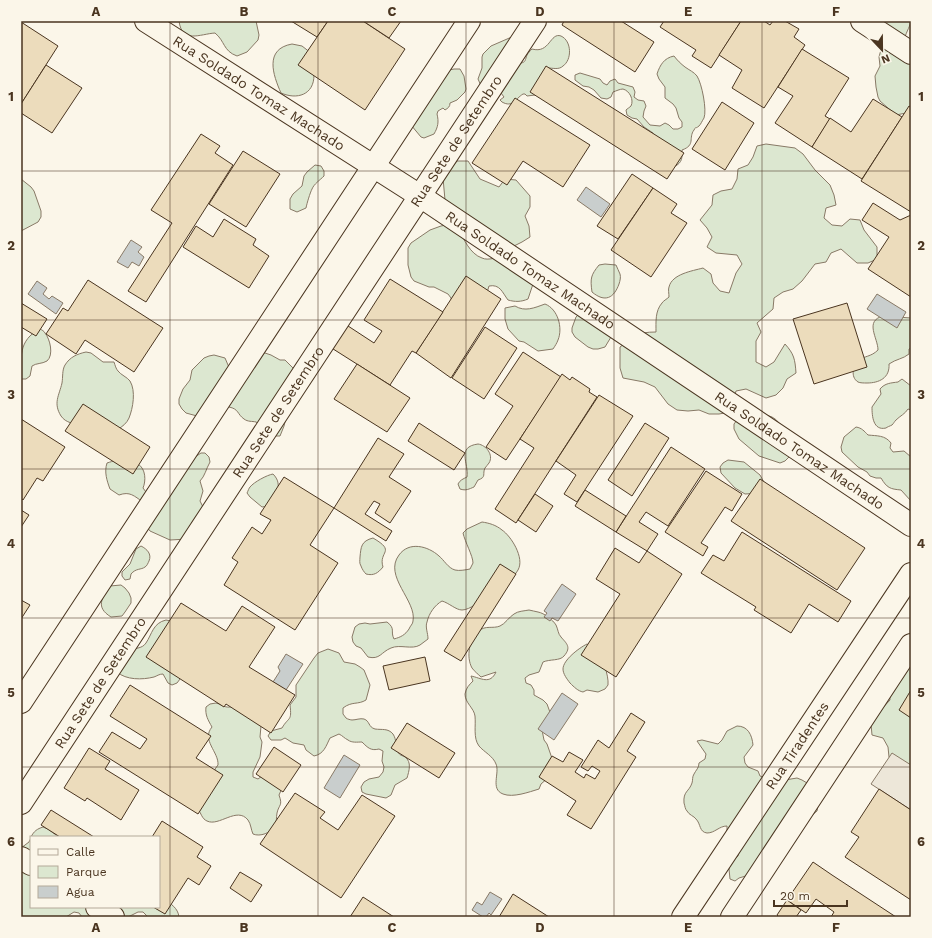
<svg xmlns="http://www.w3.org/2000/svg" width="932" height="938" viewBox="0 0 932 938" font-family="'Work Sans',sans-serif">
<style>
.green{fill:#dce7d0;stroke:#887966}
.parking{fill:#ede7d9;stroke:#887966}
.water{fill:#c9cecd;stroke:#887966}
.building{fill:#ecdcbc;stroke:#4a3520}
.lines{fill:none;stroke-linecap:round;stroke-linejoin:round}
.minor-casing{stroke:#4a3520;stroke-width:24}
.secondary-casing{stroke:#4a3520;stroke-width:24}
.minor{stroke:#fbf6e9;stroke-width:22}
.secondary{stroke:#fbf6e9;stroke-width:22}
.grid{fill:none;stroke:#4a3520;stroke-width:1;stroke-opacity:0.55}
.labels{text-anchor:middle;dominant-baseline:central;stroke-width:3;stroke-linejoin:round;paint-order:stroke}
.street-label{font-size:14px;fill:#4a3520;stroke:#fbf6e9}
.neatline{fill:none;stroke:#4a3520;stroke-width:1.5}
.grid-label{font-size:13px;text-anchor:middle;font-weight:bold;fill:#4a3520}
</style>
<rect width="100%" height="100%" fill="#fbf6e9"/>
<g class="green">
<path d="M179,21H256L259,35L258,40L247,52L237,56C223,51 225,41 215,33C200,34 182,44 179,21Z"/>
<path d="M853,21H911C911,24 906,33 905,37L911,44V112L896,115L880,101L878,97L876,87L875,76L880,66L879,57L882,46Z"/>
<path d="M514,36L517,61L521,63C526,62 525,60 527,55C528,53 530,51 532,49C550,54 550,32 561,36C572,41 572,60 563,66C559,70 553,68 548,68L535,95L527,96L525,94H523C515,99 513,108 502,102L500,100L504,97L501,93H496L482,88L478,79L482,68V57L483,54L491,46Z"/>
<path d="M292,44L302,46L311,53C312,60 314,68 314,75C314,95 297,100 281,93C273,75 264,49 292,44Z"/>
<path d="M674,56C677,60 681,64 685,67C689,70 694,72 697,76C702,84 707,110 704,118C702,121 701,124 699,126C694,130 697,125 694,130C688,138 696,145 682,150C682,158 683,162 674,167L655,139L653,133L644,127L637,119L632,118L627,115L626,110C627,109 630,107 631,106C634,100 630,91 623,89C620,89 616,91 613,92L611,97L607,99L601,98L594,90L589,87L583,86L575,80V75L580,73L600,79L603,83L607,85L610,81L615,79L618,83L633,87L635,92L634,97L638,100L644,101L646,106L644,111L643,117L650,125L660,126L665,123L669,125L673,129H678L682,127V122L679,118L676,108L673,104L665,98V87L659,79L657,74C660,65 664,58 674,56Z"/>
<path d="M454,69H460L464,76L466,89L465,92L457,100L450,103C450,107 448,108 445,110L443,108L438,111L437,114C439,122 438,127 434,134L424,138L421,137L411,125L449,70Z"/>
<path d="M766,144L795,148L803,154L815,170L830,185L834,195L836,205L826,208L824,218L832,225L842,226L850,219L860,220L864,230L877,247V259L868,263H857L841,249L831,253L826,262L815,264L802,281L793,289L783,292L774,298L773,309L757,323L761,332L756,341V362L766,367L774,362L785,344C794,354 795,359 796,373L787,379L783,388L776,395L766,398L746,389L736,391L730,412L719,414H709L699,410L688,411L677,410L668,404L655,387L644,382L623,378L620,368V347C635,336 637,332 656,332C656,322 655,311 662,303C663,301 667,299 669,297C669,294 668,289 669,287C672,274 692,271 703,268L711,274L713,283L720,291L729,293L736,273L742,264L737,255L716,253L707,247L712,237L707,228L700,220L712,205L713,195L721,191L732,189L737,179L738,169L748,165L753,157L757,146Z"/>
<polygon points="457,161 468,161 480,179 499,187 505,179 516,180 530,196 530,207 525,216 529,226 530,237 522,242 512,247 482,231 469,215 449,209 445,200 443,178 450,169"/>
<path d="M315,165L321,166L324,171V176C320,180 314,184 312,189C310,193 307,203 306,208L297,212L290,209V199L293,194L302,186L304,176L307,172Z"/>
<polygon points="21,179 31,187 34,191 41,211 41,217 38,222 21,231"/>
<path d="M446,225L458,229C464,239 470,254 482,258C488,261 498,257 504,256L533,284L528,299C521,302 515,302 508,300C502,292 500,284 489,286L486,296L453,309L451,298L448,294L434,287H429L414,281L411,277L408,265V248L411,243L430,230L441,226Z"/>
<path d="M605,264L616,265C617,268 619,271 620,274C621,277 620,281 619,284C614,298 605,303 592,292C590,278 591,275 599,265Z"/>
<path d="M545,304C558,309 563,328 558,340C557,343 555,346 553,349L538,351L524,342L519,341L508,329L505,319V308L515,306C525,312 534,308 545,304Z"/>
<polygon points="580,313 614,332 605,347 598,349 593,349 588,347 575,337 572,332 572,328 576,317"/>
<path d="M883,316L911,318V348L909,349V354C903,359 896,359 889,364C890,378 879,383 867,383C864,383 860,383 858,382C850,377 853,365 859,360C864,356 871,357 878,350C878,338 864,321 883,316Z"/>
<path d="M40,329C42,330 44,331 45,333C50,339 54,355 47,361C42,364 36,363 32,366L30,376L26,379H21C21,358 18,340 40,329Z"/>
<path d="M86,352L91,353L103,362H114C115,365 116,369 118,371C121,375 127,377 130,381C136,391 133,408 129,418C127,423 122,427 118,429L71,423C66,421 64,420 61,416C53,403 59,396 62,383C63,377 62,370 65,365C70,357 77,354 86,352Z"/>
<path d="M260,353H265L271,355L280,360H285L297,372L284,426L280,436H275C269,432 263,426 256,422C252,421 248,422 244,419C237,414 239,409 229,407L226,397L197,416L186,413L182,409L179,404V399L183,389L190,380L192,370L204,358L209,356L214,355L225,358L231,372Z"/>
<path d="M902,379L911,386V410L908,409C905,414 900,416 896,420C894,422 894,423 892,425C890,426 887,427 886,428C873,431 872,416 872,407L881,394L880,389C885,383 891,383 898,382Z"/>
<path d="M750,413C757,414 766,414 772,417C783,422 788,442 792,453L789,457L785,461L780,463L759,456L739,439L734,429V424L737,420Z"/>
<path d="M856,427C862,428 864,431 868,435C877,436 885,435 891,443L890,448L893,452L904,451L911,457V501L901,490C890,489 887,488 881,478H876L870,476L867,472L858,467L842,452L841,447L844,437Z"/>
<path d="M478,444C486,445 494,455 489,463C488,465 486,466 485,468C482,474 487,477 478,480L474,487C469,489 466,491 460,489L458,484C460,480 463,479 467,477C469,463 456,447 478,444Z"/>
<path d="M201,453H205L209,457L210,462C206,469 205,476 200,481L203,491L200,501L205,511L188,539L170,540L150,531L147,527L143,502C134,496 130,491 119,495L110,489C107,481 104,472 107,463C110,462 113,461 116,461C120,460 135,462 138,464C146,469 146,481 143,488L146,492L148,488Z"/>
<polygon points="728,460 744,462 760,475 765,484 761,493 745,494 735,488 721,473 720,467 723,463"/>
<path d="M273,474C284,485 275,495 269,506L262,507L250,497L247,493C248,491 249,488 250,487C254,482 267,475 273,474Z"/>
<path d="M482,522C489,523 496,525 502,530C511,536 525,558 518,570C512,581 499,588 488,595C482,600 470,610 462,610C456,610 449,603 442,601C435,605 429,613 427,622C425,627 428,633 428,639C425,641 423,643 420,645C412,650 400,644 391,648C381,652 380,660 368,657L361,648L356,646L353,642L352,637L355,627L359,624L365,623L370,624L387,622C396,629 390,631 394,639C401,637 405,635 409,629C410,626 413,624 413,621C417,601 383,576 399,555C409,541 428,546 439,556C444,560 448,568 455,570C459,571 465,570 470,569C471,567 472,565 473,563C473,556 465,542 463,533L467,529Z"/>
<path d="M373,538C397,552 378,551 383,567C378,573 374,576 366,574C364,572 362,569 361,566C359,563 360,560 360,557C361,547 361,541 373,538Z"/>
<path d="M141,546C147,549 152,554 149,561C148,563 147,566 145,567C141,570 136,568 131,574L130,579L125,580L122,576V572L130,564L136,549Z"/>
<path d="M121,585L125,588L129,593L131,598V603L125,612L122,616L111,617C95,607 102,598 110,586Z"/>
<path d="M529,610C532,611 535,611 538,612C544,613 553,620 556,625C558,629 558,634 561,637C566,643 572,647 564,656C560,661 550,659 543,662L539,672L529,675L525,678L526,683L531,685L534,690V695L543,700L547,704L551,715L542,730L544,740L547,744L554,764L549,777L541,784L539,789C529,792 513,798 503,794C490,789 500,773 496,764C493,756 484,752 479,746C473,738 476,726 475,716C474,708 465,703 465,694C466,688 469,685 473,681L471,676C481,678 490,685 496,672L481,677C478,674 475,672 472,668C466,657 469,639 479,631C485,625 493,629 500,626C505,624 509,617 514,614C518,611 524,611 529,610Z"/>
<path d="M166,620L171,621L180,679L177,683L172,685L168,683L163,674C159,674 157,676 154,677C142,680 126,680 117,672C120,667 128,653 132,651C136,647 142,649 146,643C152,634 153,623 166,620Z"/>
<path d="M587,644C590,646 593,647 595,649C602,656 609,675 608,685L605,689L598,692L587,690L583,692C578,691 574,687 570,683C567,679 563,674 563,669C563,660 579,648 587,644Z"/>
<path d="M328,649L339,653L344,662L355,664L360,667L364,670L370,685L366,700C358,705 352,701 343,708V714L346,718C347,719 351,720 352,720C356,720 360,718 364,719C370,721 368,727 375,729C382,730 388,728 393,734C397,740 395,746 398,752C400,756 402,755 405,757C412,762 409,771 407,778L395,785L391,795L386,798L366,794L362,792L361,787L364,782L369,779L379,777L383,772L384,767L382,761L383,751L379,749C371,751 368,748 362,742C357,742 352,743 348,740C344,738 343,736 339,734L330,738C326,746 324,754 314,756L306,750L304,745L293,743L285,738L281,740H271L268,736L271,731L282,728C289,716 292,722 290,705L296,697V685L314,658L318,653Z"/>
<polygon points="911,651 911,769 894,767 889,757 888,747 883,738 872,735 871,724 876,715 890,700 889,690"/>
<path d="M216,703C223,705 227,710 235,705L261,726L260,737L262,742L260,757L253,772V777L258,779L262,776L283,786L279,795C283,806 279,804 277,813C276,818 277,822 275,826C271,833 260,837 253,834C251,830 251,824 248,820C237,806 219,827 207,821C202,819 201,813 198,809L215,774V769L218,765C219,752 201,740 212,727C208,720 205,715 206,707L210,704Z"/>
<path d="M737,726C748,726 752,735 753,745L744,757L745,763L748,767L758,771L760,776L765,778L785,780L797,778L802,780L812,786L817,796L818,806L817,811L804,822L749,875L739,878L735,881L730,879L729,869L730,863L738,856L741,845L727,831V826C719,826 715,833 707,833C699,832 701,824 696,819C694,816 689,815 687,811C685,809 685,806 684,803C683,791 689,792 692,783C693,780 692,777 694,774C696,770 699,768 699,763L705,759L706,754L697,741L702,740L718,744L722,740L727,731Z"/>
<path d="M43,827L48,829L56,835H60L65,837H31C34,831 37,829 43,827Z"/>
<path d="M31,838V907H159L164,899C171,904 178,908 179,917H148L143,912H138L128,917H82L79,913L74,912L66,917H22L21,848L29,842Z"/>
</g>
<polygon class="parking" points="892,753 911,765 911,810 871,784"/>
<g class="water">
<polygon points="586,187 610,204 601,217 577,200"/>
<polygon points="131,240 142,247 138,252 144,257 139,266 132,262 128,268 117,262"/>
<polygon points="37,281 47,288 43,294 49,299 52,296 63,303 56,314 28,294"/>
<polygon points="877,294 906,312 897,328 867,309"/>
<polygon points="562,584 576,594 558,621 552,618 550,621 544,617 547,613 544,611"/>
<polygon points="286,654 303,664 286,690 273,682 280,671 278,667"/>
<polygon points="562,693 578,704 554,740 538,729"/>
<polygon points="344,755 360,765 340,798 324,788"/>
<polygon points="490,892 502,899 491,915 489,913 486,917 483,917 472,910 477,902 482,905"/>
</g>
<g class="building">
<polygon points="291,21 328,21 317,37"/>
<polygon points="328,21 363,21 405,49 365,110 298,65"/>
<polygon points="363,21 401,21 389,38"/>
<polygon points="564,21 621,21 654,42 635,72 562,25"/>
<polygon points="664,21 741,21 711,68 692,56 696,50 660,27"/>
<polygon points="741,21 764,21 770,25 773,21 785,21 799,29 794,37 805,45 764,108 732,88 742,70 719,55"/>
<polygon points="21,22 58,46 21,104"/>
<polygon points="802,49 849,78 825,116 830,119 812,147 775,123 793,96 778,87"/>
<polygon points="46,65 82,88 52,133 21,113 21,104"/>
<polygon points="546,66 684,153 667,179 530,92"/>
<polygon points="515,98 590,145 563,187 523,161 507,185 472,163"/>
<polygon points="873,99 902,117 862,179 812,147 830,118 851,132"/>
<polygon points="722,102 754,123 725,170 692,149"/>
<polygon points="909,106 911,107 911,212 861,181"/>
<polygon points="201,134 220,146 215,153 233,165 146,302 128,291 172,223 151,210"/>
<polygon points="243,151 280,174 246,227 209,204"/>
<polygon points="632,174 653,188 618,239 597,226"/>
<polygon points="653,188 677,204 671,213 687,223 651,277 611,250"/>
<polygon points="873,203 900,220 911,215 911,297 868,269 889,237 862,220"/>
<polygon points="224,219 256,239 253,245 269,256 249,288 183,247 196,226 213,237"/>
<polygon points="466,276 501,299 451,378 416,353"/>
<polygon points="390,279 443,312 416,353 412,351 390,385 330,347 345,324 374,343 382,331 364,320"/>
<polygon points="88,280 163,328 134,372 85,340 76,354 46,334 63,308 68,311"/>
<polygon points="21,303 47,319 36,336 21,327"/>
<polygon points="847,303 867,367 814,384 793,319"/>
<polygon points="485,327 517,348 484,399 452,378"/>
<polygon points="523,352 561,377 506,460 486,447 513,406 495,394"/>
<polygon points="357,364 410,398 387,432 334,399"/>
<polygon points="562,374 570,380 572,377 590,389 589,392 597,397 516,523 495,509 534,448 520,439"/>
<polygon points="599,395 633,416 577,502 564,494 576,475 556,461"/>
<polygon points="83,404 150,447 133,474 65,431"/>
<polygon points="21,419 65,447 43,481 37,478 23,500 21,498"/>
<polygon points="419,423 465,453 454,470 408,441"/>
<polygon points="645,423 669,438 632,496 608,480"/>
<polygon points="378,438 404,454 389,477 411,491 390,523 375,513 380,504 374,501 365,514 392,531 386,541 334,508"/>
<polygon points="671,447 705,469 668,526 646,512 639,522 658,534 647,551 616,532"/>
<polygon points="706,471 742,494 732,511 725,507 701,543 708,547 703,556 665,532"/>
<polygon points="284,477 334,508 310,545 338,563 295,630 224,585 238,562 232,558 252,527 262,534 271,520 260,514"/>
<polygon points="760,479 865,548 837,590 731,521"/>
<polygon points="585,490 626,516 616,532 575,506"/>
<polygon points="535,494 553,506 536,532 518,520"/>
<polygon points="21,510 29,515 21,527"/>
<polygon points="742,532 851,601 838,622 809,604 791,633 754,610 756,607 701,573 713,555 724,561"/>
<polygon points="615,548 639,563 647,551 682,574 616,677 581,655 620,594 596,579"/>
<polygon points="500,564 516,574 461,661 444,651"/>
<polygon points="21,600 30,605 21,619"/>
<polygon points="181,603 226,631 242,606 275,627 249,667 295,695 271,733 226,704 224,707 146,657"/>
<polygon points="425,657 430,681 389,690 383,666"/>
<polygon points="130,685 211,736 196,758 223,775 198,814 99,752 112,732 140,749 147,739 110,716"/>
<polygon points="911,690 911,718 899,710"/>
<polygon points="631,713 645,722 627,751 636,757 591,829 567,815 576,801 539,777 552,756 563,762 569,752 583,760 575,772 584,778 586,774 595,779 600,771 592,766 588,771 581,767 598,740 609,748"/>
<polygon points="407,723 455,753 439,778 391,748"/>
<polygon points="274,747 301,765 283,792 256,774"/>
<polygon points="89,748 110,761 105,769 139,790 121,820 87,798 85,801 64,788"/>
<polygon points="879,789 911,810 911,900 845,857 859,837 851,832"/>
<polygon points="295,793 325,812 320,818 338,830 362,795 395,816 341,898 260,844"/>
<polygon points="51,810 94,837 60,837 41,825"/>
<polygon points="162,821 203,847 197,857 211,866 199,885 188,878 165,914 153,907 159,907 159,837 152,837"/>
<polygon points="813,862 832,875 896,917 831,917 834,912 816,899 806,913 787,900"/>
<polygon points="240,872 262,885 251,902 230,888"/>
<polygon points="513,894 549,917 499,917"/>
<polygon points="363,897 394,917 350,917"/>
<polygon points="787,900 801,910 796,917 779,917 777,915"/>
</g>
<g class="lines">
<defs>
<g id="minor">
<path id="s1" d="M146,21L420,196L911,525"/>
<polyline points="862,21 911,53"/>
<polyline points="21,858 31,864"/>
<polyline points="97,907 113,917"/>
</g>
<g id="secondary">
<polyline points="21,702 469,21"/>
<path id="s2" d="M21,803L535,21"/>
<path id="s3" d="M683,917L911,574"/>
<polyline points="732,917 911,645"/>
</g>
</defs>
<use href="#minor" class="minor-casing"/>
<use href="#secondary" class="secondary-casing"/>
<use href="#minor" class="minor"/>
<use href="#secondary" class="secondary"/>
</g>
<path class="grid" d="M170,21V917M318,21V917M466,21V917M614,21V917M762,21V917M21,171H911M21,320H911M21,469H911M21,618H911M21,767H911"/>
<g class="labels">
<g class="street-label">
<text stroke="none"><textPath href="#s1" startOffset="134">Rua Soldado Tomaz Machado</textPath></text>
<text stroke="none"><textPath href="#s2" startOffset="792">Rua Sete de Setembro</textPath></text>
<text stroke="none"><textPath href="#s1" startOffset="458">Rua Soldado Tomaz Machado</textPath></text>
<text stroke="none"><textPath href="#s2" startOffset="468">Rua Sete de Setembro</textPath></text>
<text stroke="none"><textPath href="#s1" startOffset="782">Rua Soldado Tomaz Machado</textPath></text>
<text stroke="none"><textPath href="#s2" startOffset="144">Rua Sete de Setembro</textPath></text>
<text stroke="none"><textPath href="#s3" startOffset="206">Rua Tiradentes</textPath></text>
</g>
</g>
<rect width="932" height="938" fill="none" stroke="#fbf6e9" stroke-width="44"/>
<rect x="30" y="836" width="130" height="72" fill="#fbf6e9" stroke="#b4a999"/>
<rect x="38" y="849" width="20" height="6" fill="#fbf6e9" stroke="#b4a999"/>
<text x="66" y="856" font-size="12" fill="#4a3520">Calle</text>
<rect x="38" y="866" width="20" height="12" fill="#dce7d0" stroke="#b4a999"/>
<text x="66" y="876" font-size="12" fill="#4a3520">Parque</text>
<rect x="38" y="886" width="20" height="12" fill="#c9cecd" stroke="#b4a999"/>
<text x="66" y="896" font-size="12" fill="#4a3520">Agua</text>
<g transform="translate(882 50) rotate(158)" stroke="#fbf6e9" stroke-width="3" paint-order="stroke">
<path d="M0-3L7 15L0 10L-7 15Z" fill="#4a3520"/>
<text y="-6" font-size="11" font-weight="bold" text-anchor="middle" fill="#4a3520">N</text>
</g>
<path d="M774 900v6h73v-6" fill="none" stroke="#4a3520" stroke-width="2"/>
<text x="780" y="900" font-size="12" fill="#4a3520" stroke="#fbf6e9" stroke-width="3" paint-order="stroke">20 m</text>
<rect x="22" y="22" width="888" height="894" class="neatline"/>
<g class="grid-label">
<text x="96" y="16">A</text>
<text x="244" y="16">B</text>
<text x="392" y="16">C</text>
<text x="540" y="16">D</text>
<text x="688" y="16">E</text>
<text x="836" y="16">F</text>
<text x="11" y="101">1</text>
<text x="921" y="101">1</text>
<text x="11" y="250">2</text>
<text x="921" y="250">2</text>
<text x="11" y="399">3</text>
<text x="921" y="399">3</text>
<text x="11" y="548">4</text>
<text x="921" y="548">4</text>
<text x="11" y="697">5</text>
<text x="921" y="697">5</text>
<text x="11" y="846">6</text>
<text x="921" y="846">6</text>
<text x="96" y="932">A</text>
<text x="244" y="932">B</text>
<text x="392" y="932">C</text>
<text x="540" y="932">D</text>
<text x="688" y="932">E</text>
<text x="836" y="932">F</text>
</g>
</svg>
